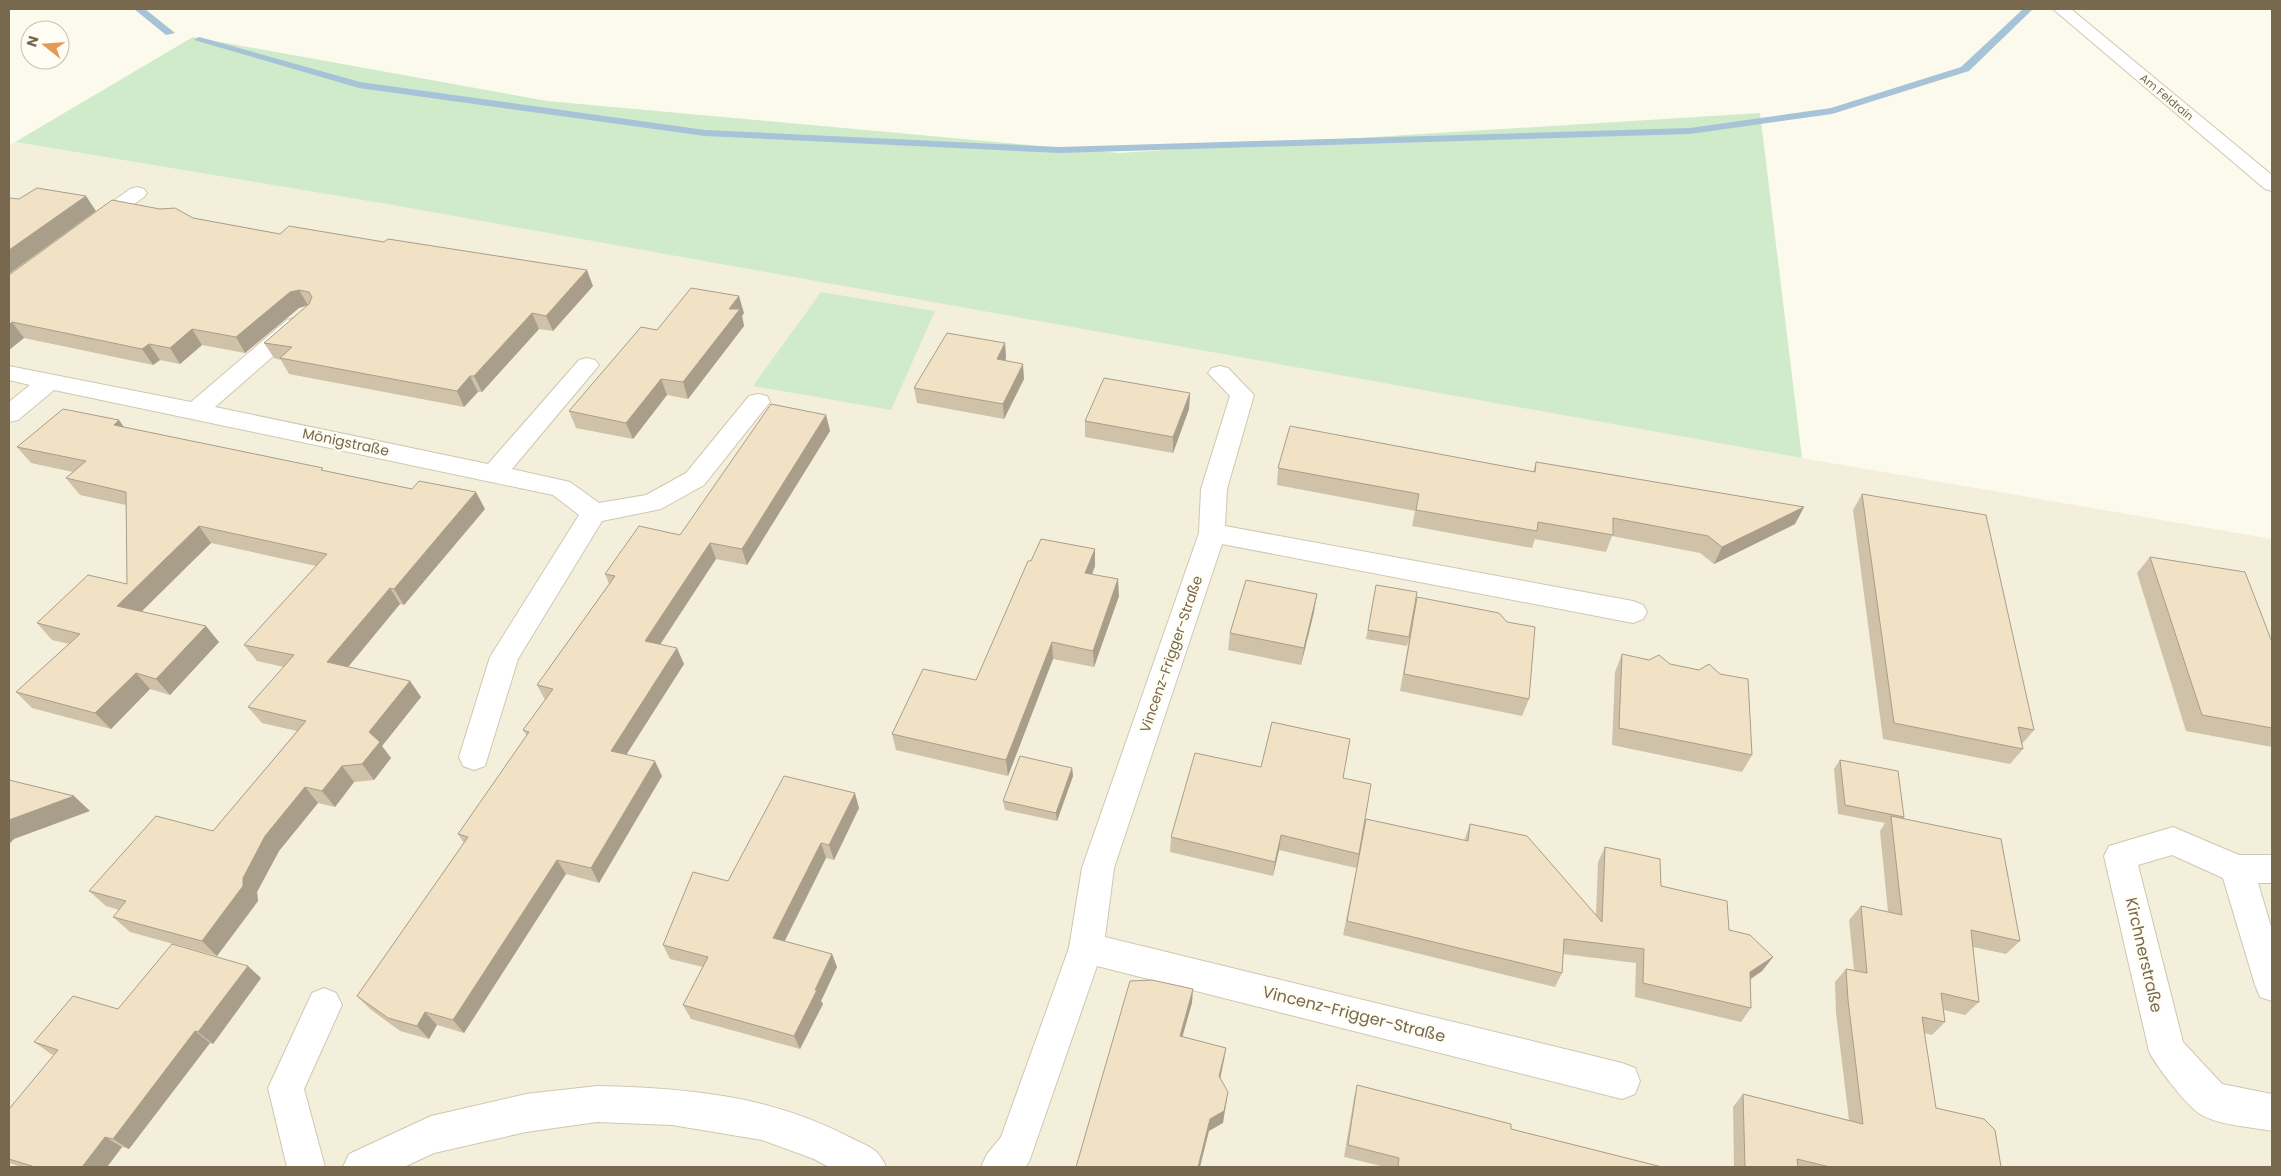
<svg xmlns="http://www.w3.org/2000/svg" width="2281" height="1176" viewBox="0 0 2281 1176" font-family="Poppins,sans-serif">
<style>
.residential{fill:#f4efdb}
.green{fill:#cfebca}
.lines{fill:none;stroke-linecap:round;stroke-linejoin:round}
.stream{fill:#a7c3d8;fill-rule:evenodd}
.minor-casing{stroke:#cfc7b1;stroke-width:2}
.minor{fill:#fff;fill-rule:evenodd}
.wall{fill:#cfc2a9}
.shaded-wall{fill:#a99e8a}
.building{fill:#f1e2c5;stroke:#a99e8a}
.labels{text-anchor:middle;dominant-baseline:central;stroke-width:4.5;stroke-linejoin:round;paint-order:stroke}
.far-street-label{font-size:11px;fill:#78694e;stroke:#fffdf3}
.street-label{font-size:14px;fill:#78694e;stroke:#fffdf3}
.near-street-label{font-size:16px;fill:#78694e;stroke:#fffdf3}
</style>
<rect width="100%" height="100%" fill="#fcfaed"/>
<polygon class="residential" points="15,142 398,206 1196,345 1802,458 2272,539 2272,1167 9,1167 9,146"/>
<g class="green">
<polygon points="193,37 547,101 1118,153 1760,113 1802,458 398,206 15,142"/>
<polygon points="821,292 935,311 891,410 753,386"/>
</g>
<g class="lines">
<g class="stream">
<polygon points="134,9 145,9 175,33 166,35"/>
<polygon points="2023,9 2033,9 1969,71 1832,114 1690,134 1060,153 705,136 359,88 194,40 199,37 203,38 360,82 705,130 1060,147 1690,128 1831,108 1961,67"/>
</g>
<defs>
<g id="minor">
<polygon points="2053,9 2071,9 2272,175 2272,191 2265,189"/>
<polygon points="137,187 144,189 147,193 144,197 100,229 93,231 86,229 83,225 86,221 130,189"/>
<polygon points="295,318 303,320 306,325 303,330 215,407 488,464 579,360 587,358 595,360 599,365 595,370 512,469 570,482 599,503 646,495 686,473 749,396 758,394 767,396 770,402 704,485 661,509 602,521 518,659 485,766 474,770 463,766 459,757 490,657 579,515 553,495 54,390 18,420 9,422 9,402 30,385 9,380 9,366 191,402 287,320"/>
<polygon points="1220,366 1228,368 1254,395 1227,489 1225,526 1633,601 1643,605 1647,612 1643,619 1633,623 1222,544 1114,868 1105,937 1622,1063 1635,1068 1640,1081 1635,1094 1622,1099 1097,966 1029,1162 1025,1167 981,1167 987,1154 1001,1137 1069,948 1082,868 1199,533 1201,489 1230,396 1208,373 1212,368"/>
<path d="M2173,827L2239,855H2272V883H2258L2272,930V1001L2260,997L2255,985L2223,878L2172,855L2138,865L2183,1042L2222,1084L2272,1094V1131C2252,1127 2217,1125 2200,1114C2187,1106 2155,1065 2149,1051L2104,856L2109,846Z"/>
<polygon points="324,988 336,993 342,1005 304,1089 325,1167 287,1167 268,1088 312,993"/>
<path d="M597,1086C686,1088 769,1095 849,1137C868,1147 878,1147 886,1167H829L814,1159L762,1140L672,1125L597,1122L526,1132L434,1153L404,1167H343L349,1154L431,1116L526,1094Z"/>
</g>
</defs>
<use href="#minor" class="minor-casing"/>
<use href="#minor" class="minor"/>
</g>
<g class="wall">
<polygon points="193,218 280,234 593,286 553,331 539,329 482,392 478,392 464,407 289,374 281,360 274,358 264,343 308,305 299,308 245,353 202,345 180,364 160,360 153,365 24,338 9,350 9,275"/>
<polygon points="744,313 742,316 744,326 688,399 667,395 633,439 576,428 569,411 657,330"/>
<polygon points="1005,343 1006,358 1005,361 1024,379 1004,419 917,403 914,388"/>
<polygon points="1190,393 1189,409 1173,453 1085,437 1085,421"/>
<polygon points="826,415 830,431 747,565 716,559 660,644 684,664 626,755 662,776 599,883 566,874 464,1033 437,1025 429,1039 400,1031 370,1009 357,996 464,843 458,834 527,736 523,730 545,700 537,685 609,584 605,574 680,535"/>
<polygon points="124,427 325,471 485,509 404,605 400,604 348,667 410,681 421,697 382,746 391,758 374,780 354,782 335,807 318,803 279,851 257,892 258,901 217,956 130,932 113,917 119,910 106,906 89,891 213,831 297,731 262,723 248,707 284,667 257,661 244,645 316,566 211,543 141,611 219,642 170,695 150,689 111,729 32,708 16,692 69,644 52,640 37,623 127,584 126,505 80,495 66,478 73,472 31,463 17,447"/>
<polygon points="1536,462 1804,507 1795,524 1714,564 1700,553 1612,536 1606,552 1535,539 1532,548 1412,526 1415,511 1277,485 1278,468 1533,472"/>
<polygon points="1862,494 2034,730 2022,744 2023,749 2010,764 1883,739 1853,510"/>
<polygon points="1095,549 1095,566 1092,574 1119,596 1094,667 1053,659 1008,776 896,750 892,734 976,680 1031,561"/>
<polygon points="2150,557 2272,642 2272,747 2186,731 2137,573"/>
<polygon points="1376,585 1414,610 1417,597 1529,699 1522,716 1400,691 1409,639 1407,646 1366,639"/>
<polygon points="1314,612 1301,665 1228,650 1230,633"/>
<polygon points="1622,654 1752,755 1742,772 1612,745 1615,672"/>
<polygon points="1840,760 1904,817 1904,818 2020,941 2006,954 1973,947 1979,1002 1965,1015 1944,1010 1945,1022 1932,1035 1924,1033 1936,1108 2001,1167 1734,1167 1733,1107 1743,1094 1849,1120 1836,1013 1835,982 1846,969 1854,970 1849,920 1861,906 1888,912 1880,831 1885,823 1838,814 1834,769"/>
<polygon points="1261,767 1343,778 1362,836 1366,819 1464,841 1470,824 1596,914 1598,862 1605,847 1661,886 1773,957 1762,971 1751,979 1751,1008 1741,1022 1635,997 1636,963 1563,954 1562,973 1555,987 1343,935 1357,866 1356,868 1279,850 1273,876 1170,852 1171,837"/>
<polygon points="1072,768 1073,776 1057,821 1005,810 1003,801"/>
<polygon points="859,808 834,860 826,858 785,941 832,954 837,967 821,1001 823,1004 800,1049 691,1019 683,1005 703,967 670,959 663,945 728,881"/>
<polygon points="261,978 213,1044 210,1043 129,1149 122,1147 107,1167 21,1167 9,1163 9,1109 54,1055 51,1054 34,1042 118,1009"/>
<polygon points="1357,1085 1511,1129 1662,1167 1385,1167 1344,1157 1354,1098"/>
</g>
<g class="shaded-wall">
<polygon points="86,196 96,211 9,274 9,250"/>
<polygon points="587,270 593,286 553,331 546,316"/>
<polygon points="299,290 308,305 299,308 245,353 236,337 290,292"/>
<polygon points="739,296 744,313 742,316 744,326 688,399 683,382 729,309"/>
<polygon points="532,313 539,329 482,392 474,376"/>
<polygon points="12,322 24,338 9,350 9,325"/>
<polygon points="192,329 202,345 180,364 170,348"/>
<polygon points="1005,343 1006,358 998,375 997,359"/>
<polygon points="149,344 160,360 153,365 142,349"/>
<polygon points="1023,364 1024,379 1004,419 1003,404"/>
<polygon points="470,376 478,392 464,407 457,391"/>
<polygon points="661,379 667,395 633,439 626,423"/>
<polygon points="1190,393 1189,409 1173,453 1173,437"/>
<polygon points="826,415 830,431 747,565 742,549"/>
<polygon points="119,420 131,437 114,425"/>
<polygon points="476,492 485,509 404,605 394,589"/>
<polygon points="1804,507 1795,524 1714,564 1722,547"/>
<polygon points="199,526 211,543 131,622 117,606"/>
<polygon points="710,543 716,559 652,657 645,641"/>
<polygon points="1095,549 1095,566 1086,590 1085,573"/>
<polygon points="1118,579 1119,596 1094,667 1093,651"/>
<polygon points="390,588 400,604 339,678 327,662"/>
<polygon points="1317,594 1314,612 1301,665 1304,648"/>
<polygon points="206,626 219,642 170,695 156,679"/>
<polygon points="1052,642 1053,659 1008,776 1006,760"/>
<polygon points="677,648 684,664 619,766 611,751"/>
<polygon points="136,673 150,689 111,729 95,713"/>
<polygon points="410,681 421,697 382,746 391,758 374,780 362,764 369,732"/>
<polygon points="655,761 662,776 599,883 591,868"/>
<polygon points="342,766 354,782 335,807 322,791"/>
<polygon points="1072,768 1073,776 1057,821 1056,813"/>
<polygon points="305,787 318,803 279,851 257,892 258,901 217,956 202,941 243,878 265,836"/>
<polygon points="855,793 859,808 834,860 829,845"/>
<polygon points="74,796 90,811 14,839 9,844 9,820"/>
<polygon points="1281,835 1279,850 1273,876 1275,862"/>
<polygon points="821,843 826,858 779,952 773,938"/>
<polygon points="557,860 566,874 464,1033 453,1020"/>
<polygon points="832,954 837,967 821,1001 823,1004 800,1049 794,1036"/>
<polygon points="1773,957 1762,971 1740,986 1750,972"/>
<polygon points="248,966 261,978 213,1044 198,1032"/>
<polygon points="1193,989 1192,1003 1179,1049 1180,1036"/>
<polygon points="425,1012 437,1025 429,1039 417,1026"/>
<polygon points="195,1031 210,1043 129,1149 113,1139"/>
<polygon points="1226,1048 1224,1060 1218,1089 1219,1076"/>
<polygon points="1228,1092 1223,1123 1209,1131 1200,1167 1198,1167 1210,1119"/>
<polygon points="105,1137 122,1147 107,1167 82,1167"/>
</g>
<g class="building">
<polygon points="37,188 86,196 9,250 9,198 19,199"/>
<polygon points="112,200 160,209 175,208 193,218 280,234 289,226 384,242 388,239 587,270 546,316 532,313 474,376 470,376 457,391 280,358 292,347 264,343 309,304 312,297 309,292 299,290 290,292 236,337 192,329 170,348 149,344 142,349 12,322 9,325 9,275"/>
<polygon points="691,288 739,296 729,309 740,309 683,382 661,379 626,423 569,411 641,327 657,330"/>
<polygon points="947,333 1005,343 997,359 1023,364 1003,404 914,388"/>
<polygon points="1104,378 1190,393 1173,437 1085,421"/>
<polygon points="771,404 826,415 742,549 710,543 645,641 677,648 611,751 655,761 591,868 557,860 453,1020 425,1012 417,1026 388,1018 357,996 468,837 458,834 529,732 523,730 553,689 537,685 615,576 605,574 639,526 680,535"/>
<polygon points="63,409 119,420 114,425 323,468 321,470 412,489 419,481 476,492 394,589 390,588 327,662 410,681 369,732 380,742 362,764 342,766 322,791 305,787 265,836 243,878 243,886 202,941 113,917 126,901 89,891 156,816 213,831 306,721 248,707 294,655 244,645 327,554 199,526 117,606 206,626 156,679 136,673 95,713 16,692 80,634 37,623 88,575 127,584 126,492 66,478 86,461 17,447"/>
<polygon points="1290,426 1535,472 1536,462 1804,507 1722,547 1708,536 1613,518 1613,535 1538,522 1537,531 1416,510 1419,494 1278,468"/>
<polygon points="1862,494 1986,515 2034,730 2018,727 2023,749 1894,723"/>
<polygon points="1041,539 1095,549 1085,573 1118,579 1093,651 1052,642 1006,760 892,734 923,669 976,680 1028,561 1031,561"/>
<polygon points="2150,557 2245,572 2272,642 2272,728 2202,715"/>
<polygon points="1246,580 1317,594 1304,648 1230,633"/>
<polygon points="1376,585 1417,592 1409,637 1368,630"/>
<polygon points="1417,597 1499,613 1507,622 1535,627 1529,699 1404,674"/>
<polygon points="1622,654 1649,660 1659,655 1670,664 1699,670 1709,664 1720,674 1748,679 1752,755 1619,728"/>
<polygon points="1272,722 1350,739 1343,778 1371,784 1359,854 1281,835 1275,862 1171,837 1195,753 1261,767"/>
<polygon points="1020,756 1072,768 1056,813 1003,801"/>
<polygon points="1840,760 1898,771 1904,817 1845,805"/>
<polygon points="784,776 855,793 829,845 821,843 773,938 832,954 815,990 817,990 794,1036 683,1005 708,957 663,945 693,872 728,881"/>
<polygon points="9,780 74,796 9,820"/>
<polygon points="1891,816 2001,839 2020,941 1971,930 1979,1002 1941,993 1945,1022 1922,1017 1936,1108 1984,1119 1995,1130 2001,1167 1830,1167 1797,1159 1798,1167 1745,1167 1743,1094 1863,1124 1848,1000 1846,969 1867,973 1861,906 1902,915"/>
<polygon points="1366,819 1468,841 1470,824 1527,836 1602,922 1605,847 1660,859 1661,886 1727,901 1729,930 1750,935 1773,957 1750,972 1751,1008 1643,983 1644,949 1564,939 1562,973 1347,921"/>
<polygon points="172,944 248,966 198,1032 195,1031 113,1139 105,1137 82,1167 35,1167 9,1159 9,1109 58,1050 34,1042 73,996 118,1009"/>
<polygon points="1152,980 1193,989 1180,1036 1226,1048 1219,1076 1228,1092 1224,1111 1210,1119 1198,1167 1076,1167 1130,981"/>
<polygon points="1357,1085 1511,1124 1511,1129 1662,1167 1398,1167 1399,1158 1348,1145"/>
</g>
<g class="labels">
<g class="far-street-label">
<text transform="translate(2167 97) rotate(40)">Am Feldrain</text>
</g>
<g class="street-label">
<text transform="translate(346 442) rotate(12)">Mönigstraße</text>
<text transform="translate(1171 654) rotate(-71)">Vincenz-Frigger-Straße</text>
</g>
<g class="near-street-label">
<text transform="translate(2144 955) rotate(77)">Kirchnerstraße</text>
<text transform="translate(1354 1014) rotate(14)">Vincenz-Frigger-Straße</text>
</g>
</g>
<rect width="2281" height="1176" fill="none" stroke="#78694e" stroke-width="20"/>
<g transform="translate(45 45) rotate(287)"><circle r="24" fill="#fffdf3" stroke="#c9c2b1"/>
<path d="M0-4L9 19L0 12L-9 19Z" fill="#e29b56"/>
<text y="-8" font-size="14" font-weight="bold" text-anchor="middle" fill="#78694e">N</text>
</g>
</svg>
